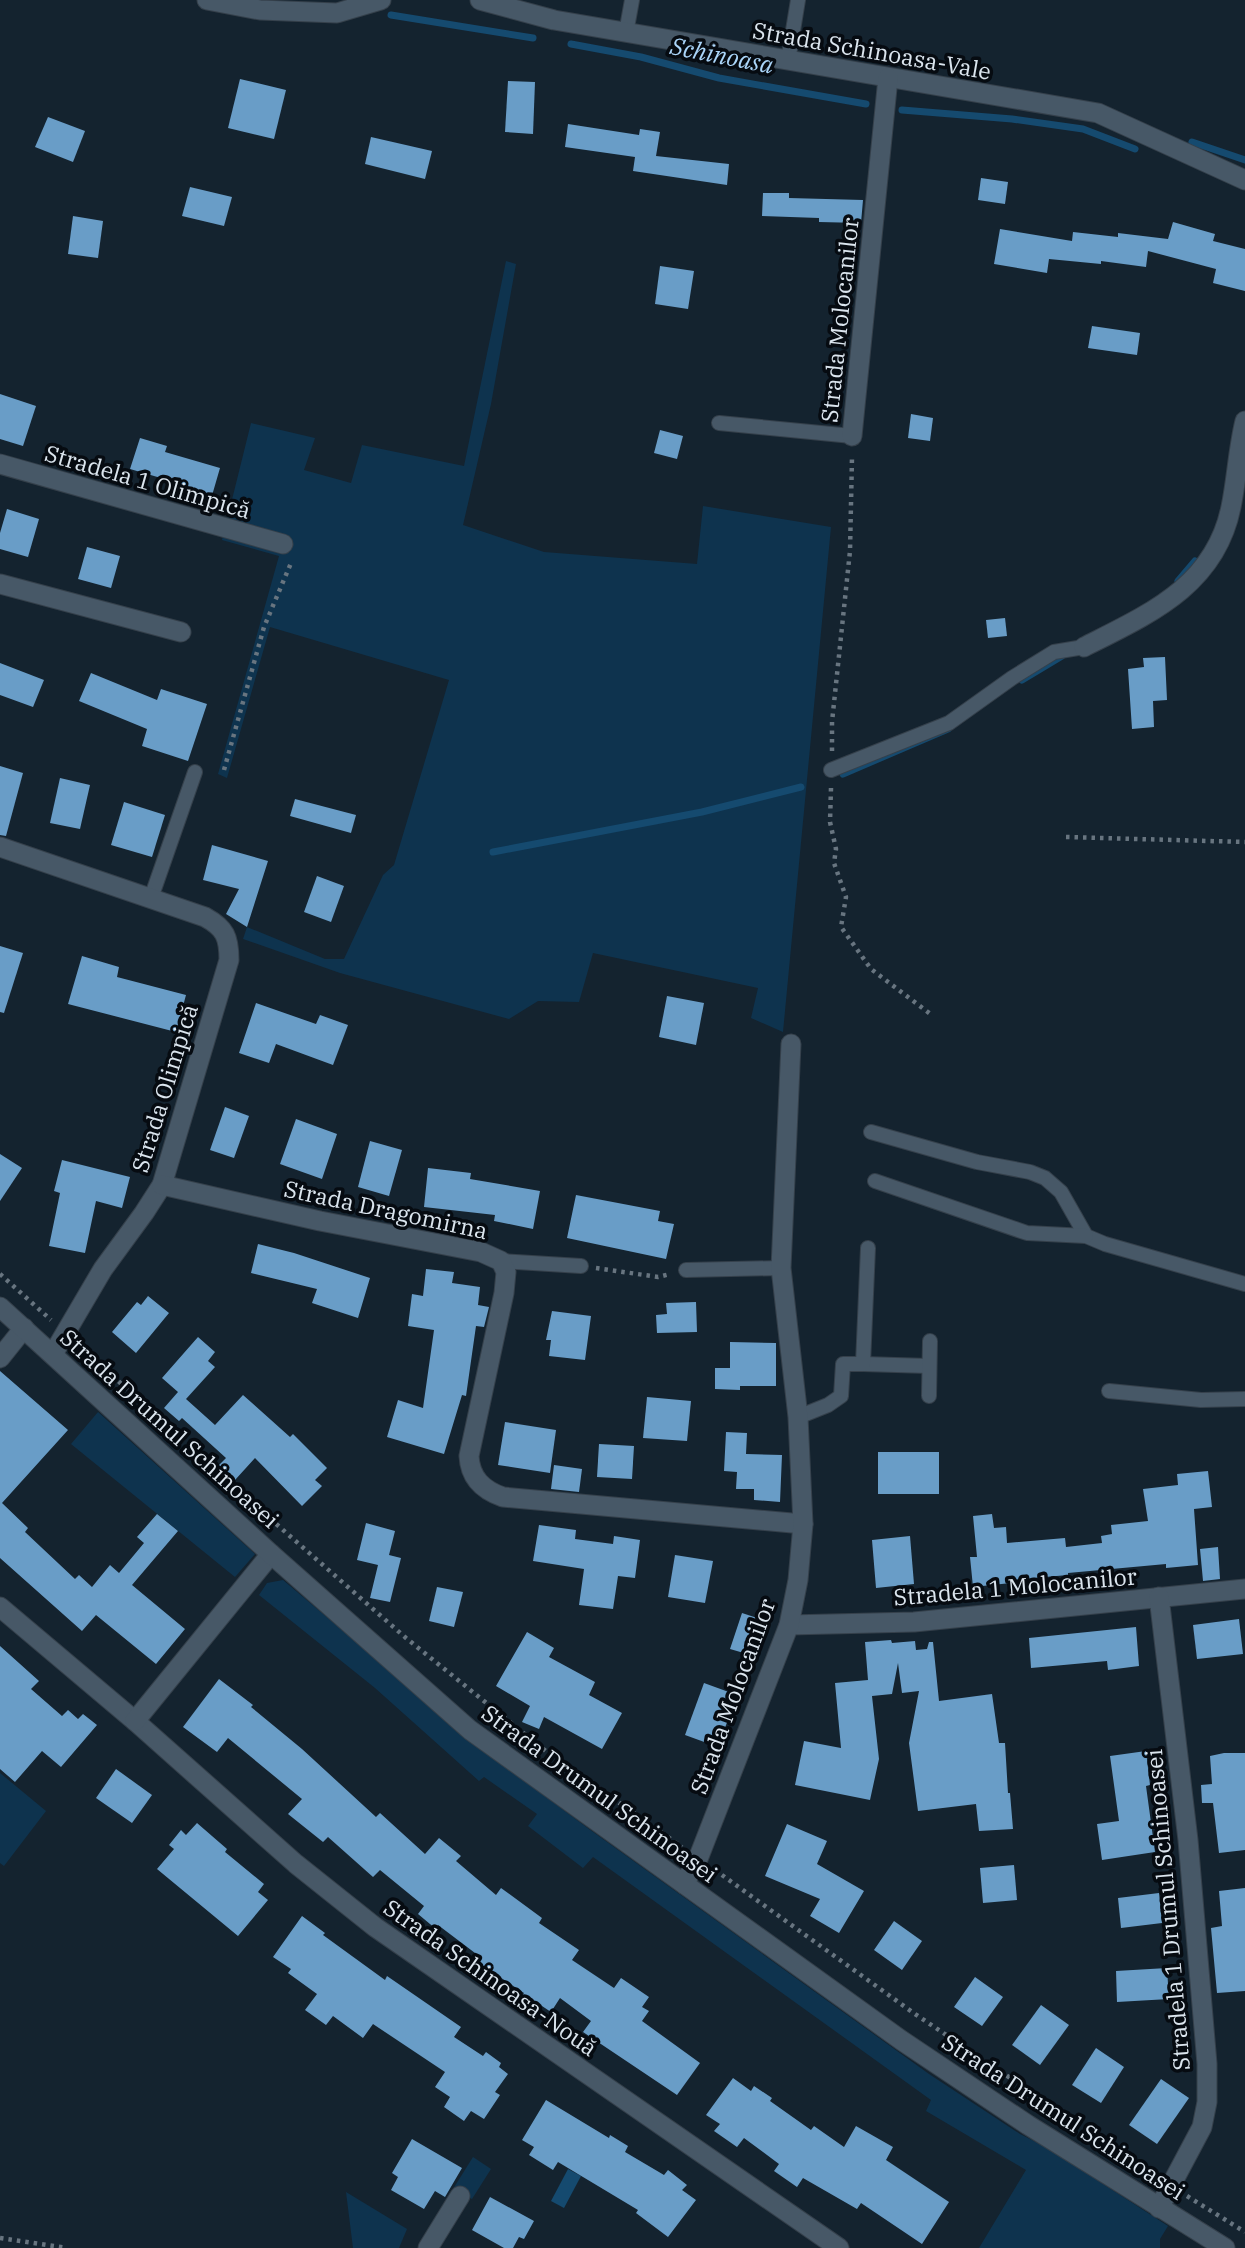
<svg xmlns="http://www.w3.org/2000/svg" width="1245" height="2248" viewBox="0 0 1245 2248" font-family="'IBM Plex Serif',serif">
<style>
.green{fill:#0e334e}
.water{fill:#154a6f}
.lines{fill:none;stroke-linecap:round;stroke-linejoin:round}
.stream{stroke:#154a6f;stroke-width:7}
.building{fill:#699dc7}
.service-casing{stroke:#35404b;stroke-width:16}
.minor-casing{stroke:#35404b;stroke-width:21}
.tertiary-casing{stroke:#35404b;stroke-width:21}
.path{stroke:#687580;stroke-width:4.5;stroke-dasharray:3.5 5;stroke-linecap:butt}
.service{stroke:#475867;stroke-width:14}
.minor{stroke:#475867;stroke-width:19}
.tertiary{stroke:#475867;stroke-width:19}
.labels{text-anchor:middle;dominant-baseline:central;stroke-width:7;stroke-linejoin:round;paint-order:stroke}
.street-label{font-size:23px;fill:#dbe5ee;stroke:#060b11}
.water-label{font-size:24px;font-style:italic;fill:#abd6fa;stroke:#060b11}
</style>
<rect width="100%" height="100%" fill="#14232f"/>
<g class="green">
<polygon points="506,261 516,264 491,404 463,525 544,552 697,564 703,506 831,527 783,1032 751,1018 758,988 593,953 579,1002 538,1001 509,1019 340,973 243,939 247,927 325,959 344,959 383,875 394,865 449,680 270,627 227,778 218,774 279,556 222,540 251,423 315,438 304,470 351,483 362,445 464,466"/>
<polygon points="98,1412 255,1554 235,1577 71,1444"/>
<polygon points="283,1580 492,1757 589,1829 929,2074 1020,2134 1046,2147 1168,2226 1160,2239 1160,2248 979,2248 1026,2170 926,2111 931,2100 593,1857 583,1868 528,1826 537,1814 484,1777 479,1781 375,1688 259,1595 267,1583"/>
<polygon points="0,1773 46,1811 4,1866 0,1863"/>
<polygon points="473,2157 491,2169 472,2199 453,2189"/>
<polygon points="346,2192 407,2229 399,2248 353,2248"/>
</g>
<polygon class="water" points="568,2169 581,2176 564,2208 551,2201"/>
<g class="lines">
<g class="stream">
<polyline points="391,15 533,38"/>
<polyline points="571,44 641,57 719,78 866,104"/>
<polyline points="902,110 1012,119 1083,129 1135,149"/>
<polyline points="1192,142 1245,160"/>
<polyline points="1178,581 1195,561"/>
<polyline points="1022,680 1062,656"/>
<polyline points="843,774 948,729"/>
<polyline points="493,852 702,812 801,787"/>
</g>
</g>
<g class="building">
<polygon points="240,79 286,90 274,139 228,128"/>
<polygon points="508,81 535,82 533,134 505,132"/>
<polygon points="48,117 85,131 73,162 35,147"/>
<polygon points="568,124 639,135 640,129 660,132 656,156 729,164 727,185 633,171 635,157 565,147"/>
<polygon points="371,137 432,151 425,179 365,164"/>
<polygon points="981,178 1008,182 1005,204 978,200"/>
<polygon points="190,187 232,197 224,226 182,216"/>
<polygon points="763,193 789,193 789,198 863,200 861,223 819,222 819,218 762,216"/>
<polygon points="73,216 103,221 98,258 68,254"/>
<polygon points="1173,222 1215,234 1213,241 1245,249 1245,291 1213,283 1216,269 1148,251 1146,267 1101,261 1101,264 1049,259 1047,273 994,264 1000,229 1072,241 1073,232 1118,237 1118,233 1168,239"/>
<polygon points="660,266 694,271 688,309 655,304"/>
<polygon points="1092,326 1140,333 1137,355 1088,348"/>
<polygon points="0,394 36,406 23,446 0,439"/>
<polygon points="911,414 933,418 930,441 908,438"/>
<polygon points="660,430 683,436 677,459 654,453"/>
<polygon points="140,438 167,446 165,452 220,468 211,499 177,489 178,483 130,469"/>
<polygon points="7,509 39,519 28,557 0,549 0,533"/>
<polygon points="87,547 120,556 111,588 78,579"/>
<polygon points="1005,618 1007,636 988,638 986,620"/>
<polygon points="1165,657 1167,700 1153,701 1154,727 1132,729 1128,669 1144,667 1143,658"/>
<polygon points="0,663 44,680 33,707 0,695"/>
<polygon points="91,673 157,700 161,689 207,704 188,761 142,746 147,729 79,701"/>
<polygon points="0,766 23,773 6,836 0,835"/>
<polygon points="60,778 90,785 80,829 50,823"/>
<polygon points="295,799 356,815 351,833 290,816"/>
<polygon points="124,802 165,815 152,857 111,845"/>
<polygon points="212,845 268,861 247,927 226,914 239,889 203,880"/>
<polygon points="317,876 344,886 331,922 304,912"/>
<polygon points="0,946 23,953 4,1013 0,1012"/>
<polygon points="82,956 119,967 117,977 186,995 176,1032 68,1004"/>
<polygon points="667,996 704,1003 696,1045 659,1037"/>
<polygon points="256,1003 316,1024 320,1015 348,1025 333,1065 276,1044 269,1063 239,1053"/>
<polygon points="225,1107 249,1116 234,1158 210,1150"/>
<polygon points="296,1119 337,1134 322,1179 280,1164"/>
<polygon points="370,1141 402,1150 389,1196 358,1187"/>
<polygon points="0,1154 22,1168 0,1201"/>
<polygon points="62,1160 130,1177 122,1208 96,1201 85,1253 49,1246 60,1193 54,1191"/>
<polygon points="428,1168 471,1173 470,1179 540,1191 533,1229 494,1221 495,1215 424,1207"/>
<polygon points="576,1195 660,1211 658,1221 674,1224 666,1259 567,1238"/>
<polygon points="258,1244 294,1253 370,1278 358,1318 312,1303 317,1289 251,1273"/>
<polygon points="426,1269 454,1272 452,1283 480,1287 478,1305 489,1307 484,1327 476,1326 466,1396 462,1395 444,1454 387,1437 398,1400 423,1408 434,1330 408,1326 412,1294 423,1296"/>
<polygon points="148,1296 169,1313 136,1353 112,1332 137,1302 141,1305"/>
<polygon points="696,1302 697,1332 657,1333 656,1315 667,1314 666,1303"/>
<polygon points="552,1311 591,1316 585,1360 549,1356 551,1340 546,1340"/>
<polygon points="198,1337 215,1352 208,1361 215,1367 186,1399 215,1425 243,1395 290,1437 293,1434 327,1468 315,1480 322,1486 302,1506 255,1458 235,1480 219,1465 226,1458 182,1418 179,1421 164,1408 178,1392 162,1378"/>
<polygon points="730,1342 776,1343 776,1386 740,1386 740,1390 715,1389 715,1368 730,1368"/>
<polygon points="0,1371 68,1430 2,1503 28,1528 25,1532 75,1579 79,1575 92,1587 110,1565 119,1573 144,1543 137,1537 157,1514 178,1531 132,1585 185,1629 156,1664 96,1615 82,1631 0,1558"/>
<polygon points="647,1397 691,1401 687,1441 643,1438"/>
<polygon points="505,1422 556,1430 550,1473 498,1465"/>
<polygon points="726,1432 747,1433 746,1454 782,1455 780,1502 754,1500 754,1489 736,1489 737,1472 724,1471"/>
<polygon points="599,1444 634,1446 632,1479 597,1477"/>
<rect x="878" y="1452" width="61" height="42"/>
<polygon points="554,1465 582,1469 579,1492 551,1489"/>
<polygon points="1208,1471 1212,1507 1194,1509 1198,1565 1166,1568 1166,1564 1068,1573 1068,1575 1011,1580 1011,1583 973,1587 970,1557 977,1557 973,1516 992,1514 994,1528 1006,1527 1007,1543 1065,1538 1066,1547 1102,1543 1101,1536 1112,1534 1111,1525 1148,1521 1143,1489 1178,1485 1177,1474"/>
<polygon points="366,1523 395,1531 389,1555 401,1558 390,1602 370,1598 378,1565 357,1560"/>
<polygon points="539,1525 576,1530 575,1539 613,1544 614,1536 640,1540 635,1578 618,1576 613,1609 579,1605 584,1569 533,1561"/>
<polygon points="910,1536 914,1584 876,1588 872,1540"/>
<polygon points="1218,1547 1220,1579 1203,1581 1200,1549"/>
<polygon points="675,1555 713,1561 705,1603 668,1597"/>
<polygon points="437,1587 463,1592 454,1627 429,1621"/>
<polygon points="742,1613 766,1621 754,1656 730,1649"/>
<polygon points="1239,1619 1243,1654 1197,1659 1193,1625"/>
<polygon points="1136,1627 1139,1666 1108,1670 1107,1661 1031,1668 1029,1638"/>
<polygon points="527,1632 554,1648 549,1657 595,1682 589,1695 622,1713 602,1749 544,1717 539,1729 522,1722 530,1706 496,1686"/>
<polygon points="891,1640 892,1643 915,1641 916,1650 927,1649 929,1642 933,1642 939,1701 992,1694 999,1743 1005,1743 1008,1793 1010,1793 1013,1829 979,1831 976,1804 918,1811 909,1743 919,1691 902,1693 898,1663 892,1694 872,1696 879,1759 870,1800 795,1785 804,1741 841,1748 835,1683 868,1680 865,1642"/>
<polygon points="0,1646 39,1681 31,1689 62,1716 68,1710 78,1719 83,1714 97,1725 61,1767 42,1751 15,1782 0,1769"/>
<polygon points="219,1679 253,1705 251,1707 302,1749 376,1817 380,1813 425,1854 439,1838 461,1856 456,1861 496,1895 501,1888 542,1918 539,1923 579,1950 572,1960 614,1988 621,1978 649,1997 642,2007 649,2011 642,2021 700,2063 677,2095 583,2032 591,2021 560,1998 551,2012 542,2006 537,2013 519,2000 524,1993 471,1958 475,1953 438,1925 436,1929 418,1914 424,1906 380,1870 373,1877 328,1837 323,1842 288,1814 302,1799 228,1738 217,1752 183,1727"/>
<polygon points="704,1683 737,1695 718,1747 685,1735"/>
<polygon points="1146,1751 1150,1785 1146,1786 1155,1852 1102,1860 1097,1824 1119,1821 1110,1756"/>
<polygon points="1224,1753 1245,1753 1245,1850 1219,1853 1213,1803 1202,1803 1201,1785 1212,1784 1210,1756"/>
<polygon points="116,1769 152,1795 132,1823 96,1798"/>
<polygon points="197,1823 227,1849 225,1852 264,1884 258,1892 268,1900 238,1936 157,1869 174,1849 169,1845 181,1830 186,1835"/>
<polygon points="787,1824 827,1841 817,1864 864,1891 839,1933 810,1916 820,1899 765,1876"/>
<polygon points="1014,1865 1017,1900 983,1903 980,1868"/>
<polygon points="1245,1888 1245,1991 1217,1993 1211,1928 1222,1926 1219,1891"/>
<polygon points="1159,1893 1162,1923 1121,1928 1118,1898"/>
<polygon points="302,1916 325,1933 323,1935 385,1980 387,1976 461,2027 454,2037 483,2056 486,2052 501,2063 499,2067 508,2074 495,2092 500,2095 484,2119 471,2111 464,2121 444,2107 450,2097 435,2087 445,2072 373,2024 363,2038 333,2016 326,2025 305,2010 317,1994 288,1973 291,1969 273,1957"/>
<polygon points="894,1921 922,1941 902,1970 874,1950"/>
<polygon points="1167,1968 1169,1999 1117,2002 1116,1971"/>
<polygon points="975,1977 1003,1997 982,2026 954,2007"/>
<polygon points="1041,2005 1069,2025 1040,2065 1012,2045"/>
<polygon points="1096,2048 1124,2067 1101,2103 1072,2085"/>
<polygon points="733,2078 751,2091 754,2086 772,2098 770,2101 811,2130 814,2126 844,2147 856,2126 893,2147 886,2160 949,2202 922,2244 861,2203 857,2209 803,2178 797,2187 774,2171 779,2164 744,2138 737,2147 714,2131 720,2124 706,2115"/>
<polygon points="1161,2079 1189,2098 1157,2144 1129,2125"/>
<polygon points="546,2100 609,2138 610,2135 628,2146 625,2152 664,2175 668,2170 687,2185 682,2190 696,2200 668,2237 636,2213 638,2210 558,2162 553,2170 529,2155 534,2147 522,2140"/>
<polygon points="412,2139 462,2168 445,2197 435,2191 424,2209 391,2190 398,2177 392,2173"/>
<polygon points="490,2197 534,2221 524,2239 519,2237 513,2248 504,2248 472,2230"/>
</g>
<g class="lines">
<defs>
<g id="service">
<polyline points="626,33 632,0"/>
<polyline points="788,61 798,0"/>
<polyline points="719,423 852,436"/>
<polyline points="831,770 949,723 1012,678 1054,652 1084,647"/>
<polyline points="151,898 195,772"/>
<polyline points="871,1132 977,1162 1030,1172 1045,1178 1061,1192 1086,1236 1105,1244 1245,1284"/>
<polyline points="875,1181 1027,1233 1086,1236"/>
<polyline points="501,1261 581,1266"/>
<polyline points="686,1270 781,1268"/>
<polyline points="863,1364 929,1366"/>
<polyline points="1109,1391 1201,1400 1245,1399"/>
<polyline points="929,1396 930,1341"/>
<polyline points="798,1417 828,1405 841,1396 843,1364 863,1364 868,1248"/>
</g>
<g id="minor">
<polyline points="207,0 260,10 337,13 381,0"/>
<polyline points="480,0 554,20 1098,113 1245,180"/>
<polyline points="852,436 888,78"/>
<polyline points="0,464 283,544"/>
<polyline points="0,584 181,632"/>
<path d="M1084,647C1149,614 1215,586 1231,507C1237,478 1238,449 1245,421"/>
<path d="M0,847L205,917C225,928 229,937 229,960L162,1185L144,1213L103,1269L53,1354"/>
<path d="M162,1185L320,1221L481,1252L501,1261L506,1272L504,1293L469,1456C470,1478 483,1490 503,1497L803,1524"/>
<polyline points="0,1358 24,1328"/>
<polyline points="0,1607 135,1721 296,1864 375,1927 839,2248"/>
<polyline points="789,1625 914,1622 1245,1589"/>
<polyline points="135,1721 271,1554"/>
<polyline points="684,1884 698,1859 789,1625 798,1580 803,1524 798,1417 781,1268 791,1044"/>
<polyline points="1159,2208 1202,2127 1207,2102 1207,2064 1188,1840 1159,1597"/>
<polyline points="428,2248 460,2196"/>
</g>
<polyline id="tertiary" points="0,1307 271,1554 470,1730 901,2040 1028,2125 1225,2248"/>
</defs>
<use href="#service" class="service-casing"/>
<use href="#minor" class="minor-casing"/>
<use href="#tertiary" class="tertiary-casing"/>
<g class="path">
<polyline points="832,751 832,722 850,551 852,457"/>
<polyline points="224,770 264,627 291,563"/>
<polyline points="831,788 830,822 836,849 834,863 846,897 841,927 871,969 933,1016"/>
<polyline points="1066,837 1245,842"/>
<polyline points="596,1268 658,1277 670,1274"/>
<polyline points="0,1274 51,1320"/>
<polyline points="81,1347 225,1479 406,1638 547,1752 682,1847"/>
<polyline points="715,1870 915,2014 1153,2174"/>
<polyline points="1187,2196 1245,2232"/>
<polyline points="0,2238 67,2248"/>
</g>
<use href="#service" class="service"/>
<use href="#minor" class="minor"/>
<use href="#tertiary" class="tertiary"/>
</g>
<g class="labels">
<g class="street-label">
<text transform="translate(872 50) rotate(10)">Strada Schinoasa-Vale</text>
<text transform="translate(839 320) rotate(-84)">Strada Molocanilor</text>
<text transform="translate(148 481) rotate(16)">Stradela 1 Olimpică</text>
<text transform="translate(164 1088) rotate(-73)">Strada Olimpică</text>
<text transform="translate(386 1209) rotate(12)">Strada Dragomirna</text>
<text transform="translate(170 1428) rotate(42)">Strada Drumul Schinoasei</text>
<text transform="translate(1015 1586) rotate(-5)">Stradela 1 Molocanilor</text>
<text transform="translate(732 1696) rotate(-70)">Strada Molocanilor</text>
<text transform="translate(600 1793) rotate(36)">Strada Drumul Schinoasei</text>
<text transform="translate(1167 1910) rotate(-95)">Stradela 1 Drumul Schinoasei</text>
<text transform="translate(491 1977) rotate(35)">Strada Schinoasa-Nouă</text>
<text transform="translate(1064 2116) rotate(33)">Strada Drumul Schinoasei</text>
</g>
<g class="water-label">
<text transform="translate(722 55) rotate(11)">Schinoasa</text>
</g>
</g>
</svg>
